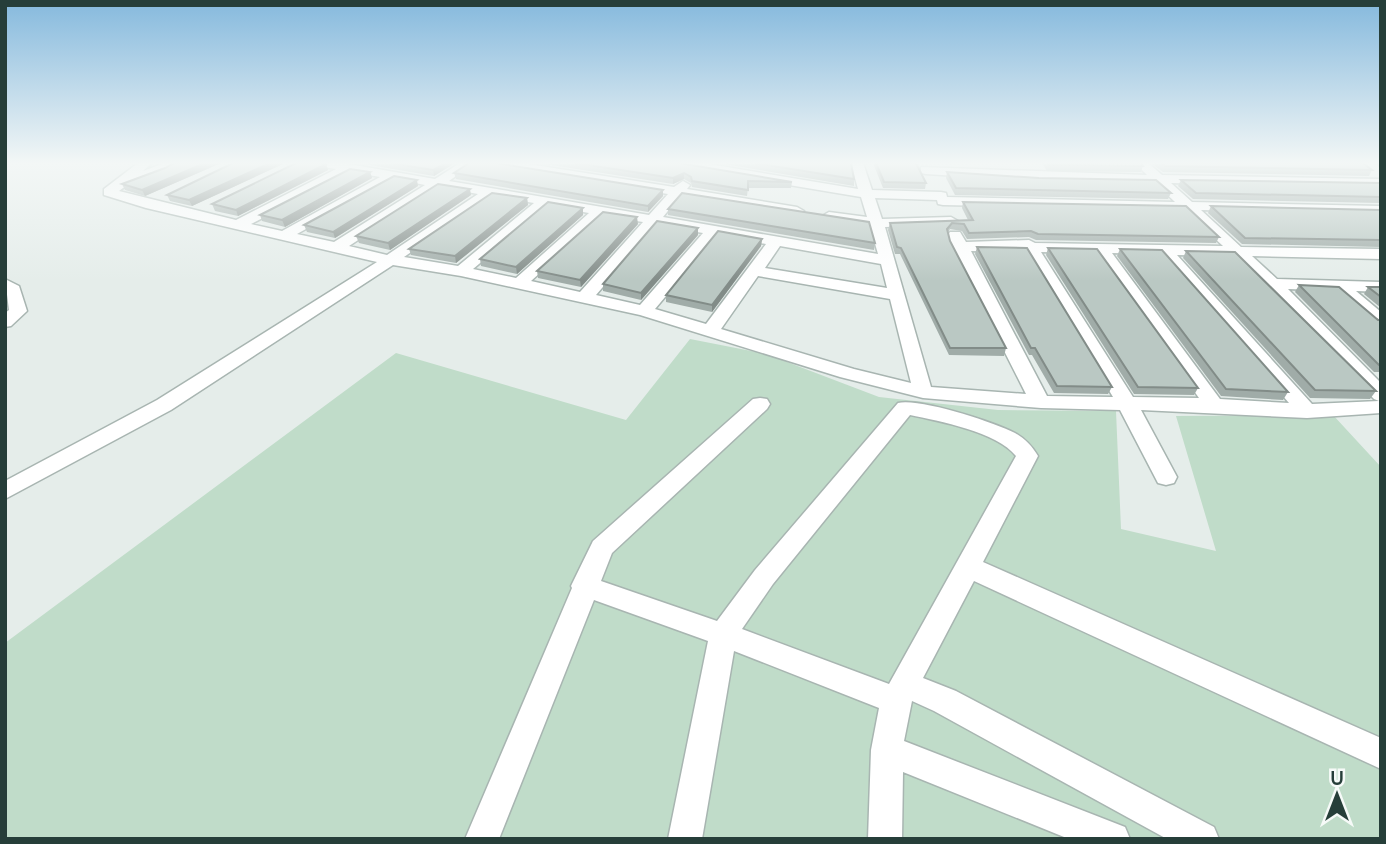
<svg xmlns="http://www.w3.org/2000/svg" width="1386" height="844" viewBox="0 0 1386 844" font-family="Cabin,sans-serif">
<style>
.green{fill:#c0dcc9}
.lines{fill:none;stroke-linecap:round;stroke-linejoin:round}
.minor-casing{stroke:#a8b5b1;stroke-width:3}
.minor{fill:#fff;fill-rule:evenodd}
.wall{fill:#a0aca8}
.shaded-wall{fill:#828c88}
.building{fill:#bac8c3;stroke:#828c88;stroke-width:2}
</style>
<rect width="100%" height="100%" fill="#e5edea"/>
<polygon class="green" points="690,339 766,354 879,397 998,410 1116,411 1121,529 1216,551 1176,416 1333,415 1381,467 1381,839 5,839 5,643 396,353 626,420"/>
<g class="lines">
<defs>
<g id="minor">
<path d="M138,163H152L143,171L165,163H182C164,178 136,177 119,191L236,220L336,169L317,166L315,163H343L435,179L460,163H474L449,181L649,215L668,194L499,167L493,163H522L674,187L683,181L690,185L687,189L797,207L804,211L797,215L680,196L663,217L878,254L870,226L829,220L822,216L829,212L867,217L861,197L681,167L675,163H703L858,189L851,163H863L872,190L941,192L946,193L947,197L1175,202L1155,183L1037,181L926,174L921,173V167L1147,175L1135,163H1148L1162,175L1381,179V187L1171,183L1192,202L1381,206V214L1201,210L1241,247L1381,249V259L1252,256L1277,279L1381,282V292L1356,291L1381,312V326L1375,325L1336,291L1288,289L1381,383V413L1307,418L1141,410L1177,477L1174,483L1166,485L1158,483L1120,410L1041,408L923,398L840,377L640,315L461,276L393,265L171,410L5,499V481L157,400L377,262L146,208L104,195V189ZM351,172L380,177L282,231L251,224ZM395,179L425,185L334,242L297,234ZM439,187L478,194L387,255L349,246ZM492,196L534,203L458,266L404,257ZM875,198L937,200L938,204L943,205L1184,210L1223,246L1035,243L1029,240L966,242L960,232H950L948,235L951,246L1026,394L931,387L885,227L951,225L958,221L951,217L882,219ZM548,206L589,213L516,278L473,269ZM603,216L643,222L580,292L531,281ZM656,225L703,233L640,305L596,295ZM717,235L766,244L706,324L655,309ZM780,246L881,264L887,288L765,268ZM971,251L1026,252L1113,397L1047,396ZM1041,252L1096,253L1199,398L1133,397ZM1112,253L1160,254L1289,403L1220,399ZM1177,255L1233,256L1374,399L1379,401L1312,404ZM758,276L890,299L911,383L854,369L721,329Z"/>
<polygon points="5,279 19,286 27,311 11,326 5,327 5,313 9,310"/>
<path d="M760,398L767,399L770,404L767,409L612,553L601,581L717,621L755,570L898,403C920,398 993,422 1015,433C1025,439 1032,446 1038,456L983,562L1381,738V769L974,581L923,678L956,691L1214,827L1219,839H1167L934,711L912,701L904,741L1125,827L1130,839H1069L903,772L902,839H868L871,750L879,708L734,651L702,839H668L708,641L594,600L499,839H465L572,588L571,586L593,541L753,399ZM910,415C939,421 997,432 1016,456L889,684L742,629L773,584Z"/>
</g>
</defs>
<use href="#minor" class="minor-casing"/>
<use href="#minor" class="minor"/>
</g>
<g class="wall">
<polygon points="174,163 221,163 145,196 125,190 122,184 165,168"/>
<polygon points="233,163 285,163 192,206 170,201 167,195"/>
<polygon points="358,163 455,163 434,176"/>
<polygon points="538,163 679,163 792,182 791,188 748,188 747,196 692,187 691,183 684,179 673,184"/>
<polygon points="718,163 851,163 854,179 854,186"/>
<polygon points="873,163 916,163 926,183 925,189 883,188"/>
<polygon points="1042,163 1141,163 1143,166 1141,172 1047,171"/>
<polygon points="1151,163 1363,163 1372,170 1369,176 1163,172"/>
<polygon points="1373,163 1381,163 1381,168"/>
<polygon points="326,164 328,170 238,216 215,211 212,204"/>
<polygon points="370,172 372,178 285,227 262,221 260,215"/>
<polygon points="947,172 1171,193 1168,199 955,195 946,178"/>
<polygon points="454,173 663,196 648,212 456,179"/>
<polygon points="1181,180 1381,183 1381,203 1193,199 1178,186"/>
<polygon points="418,186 335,238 307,232 304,225"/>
<polygon points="471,195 390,250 359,243 356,236"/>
<polygon points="527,198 528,205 456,263 411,255 409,249"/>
<polygon points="963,202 1219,237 1216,243 1036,240 1029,237 967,239 962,231 950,229 948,232 950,241 1006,348 1004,356 949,355 900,254 895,254 888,230 890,223 968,220 962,208"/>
<polygon points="1211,206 1381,210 1381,247 1242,244 1208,213"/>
<polygon points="583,208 583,215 517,274 481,266 480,259"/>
<polygon points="668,209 875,243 874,250 668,215"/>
<polygon points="638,224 581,287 538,278 537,271"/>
<polygon points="698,235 641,300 603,291 603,284"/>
<polygon points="762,239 761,246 712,312 666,302 666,295"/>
<polygon points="977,247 1112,387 1108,394 1054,393 1032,355 1029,355 975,254"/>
<polygon points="1048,248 1198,388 1194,395 1134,394 1046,255"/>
<polygon points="1120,249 1288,392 1283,400 1221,396 1117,256"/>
<polygon points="1186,251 1376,391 1370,399 1310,398 1183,258"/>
<polygon points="1299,285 1381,320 1381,372 1374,372 1295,292"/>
<polygon points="1368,287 1381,287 1381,308 1364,294"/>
</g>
<g class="shaded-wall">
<polygon points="205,163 221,163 145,196 142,190"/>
<polygon points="270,163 285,163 192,206 189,200"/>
<polygon points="445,163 455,163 434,176 433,170"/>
<polygon points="326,164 328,170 238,216 236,210"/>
<polygon points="370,172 372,178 285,227 282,220"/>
<polygon points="684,173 684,179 673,184 673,178"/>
<polygon points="417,180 418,186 335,238 333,232"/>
<polygon points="470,189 471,195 390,250 388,243"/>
<polygon points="663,190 663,196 648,212 648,206"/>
<polygon points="527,198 528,205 456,263 455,256"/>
<polygon points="583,208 583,215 517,274 516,267"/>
<polygon points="637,217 638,224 581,287 580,280"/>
<polygon points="698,228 698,235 641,300 641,293"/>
<polygon points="762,239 761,246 712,312 712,305"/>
</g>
<g class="building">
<polygon points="174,163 205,163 142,190 122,184 165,168"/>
<polygon points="233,163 270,163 189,200 167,195"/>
<polygon points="296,163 319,163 326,164 236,210 212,204"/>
<polygon points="390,163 445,163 433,170"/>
<polygon points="469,163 496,163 663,190 648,206 454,173"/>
<polygon points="575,163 679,163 792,182 748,181 748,190 692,181 691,177 684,173 673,178"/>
<polygon points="754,163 851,163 854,179"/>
<polygon points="876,163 916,163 926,183 884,182"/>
<polygon points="1048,163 1141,163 1143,166 1049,165"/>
<polygon points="1161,163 1363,163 1372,170 1165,166"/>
<polygon points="350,169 370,172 282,220 260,215"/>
<polygon points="947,172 1039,178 1156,180 1171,193 956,188"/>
<polygon points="394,176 417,180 333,232 304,225"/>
<polygon points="1181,180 1381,183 1381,197 1196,193"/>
<polygon points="438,184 470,189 388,243 356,236"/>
<polygon points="492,193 527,198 455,256 409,249"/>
<polygon points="682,193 869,222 875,243 668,209"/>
<polygon points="548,202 583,208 516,267 480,259"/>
<polygon points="963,202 1186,206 1219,237 1038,234 1031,231 969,233 964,224 952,223 947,229 950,241 1006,348 950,348 901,248 897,247 890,223 973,220"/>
<polygon points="1211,206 1381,210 1381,240 1245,238"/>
<polygon points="603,212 637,217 580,280 537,271"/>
<polygon points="657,221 698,228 641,293 603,284"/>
<polygon points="718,231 762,239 712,305 666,295"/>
<polygon points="977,247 1027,248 1112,387 1057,386 1035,348 1031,348"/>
<polygon points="1048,248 1097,249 1198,388 1138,387"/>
<polygon points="1120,249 1162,250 1288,392 1226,389"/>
<polygon points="1186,251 1235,252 1376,391 1315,390"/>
<polygon points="1299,285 1339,287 1378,320 1381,320 1381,365 1379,365"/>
<polygon points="1368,287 1381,287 1381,297"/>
</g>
<linearGradient id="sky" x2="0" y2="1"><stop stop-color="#85b9dd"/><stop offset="0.58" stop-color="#f3f7f6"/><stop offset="1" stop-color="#f3f7f6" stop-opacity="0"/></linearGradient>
<rect width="1386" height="281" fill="url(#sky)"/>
<rect width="1386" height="844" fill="none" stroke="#263e39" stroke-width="14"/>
<g transform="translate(1337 795)" stroke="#f6faf8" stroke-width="5" paint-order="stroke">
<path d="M0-5L12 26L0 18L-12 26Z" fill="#263e39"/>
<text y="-10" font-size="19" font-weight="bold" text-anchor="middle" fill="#263e39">U</text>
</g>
</svg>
